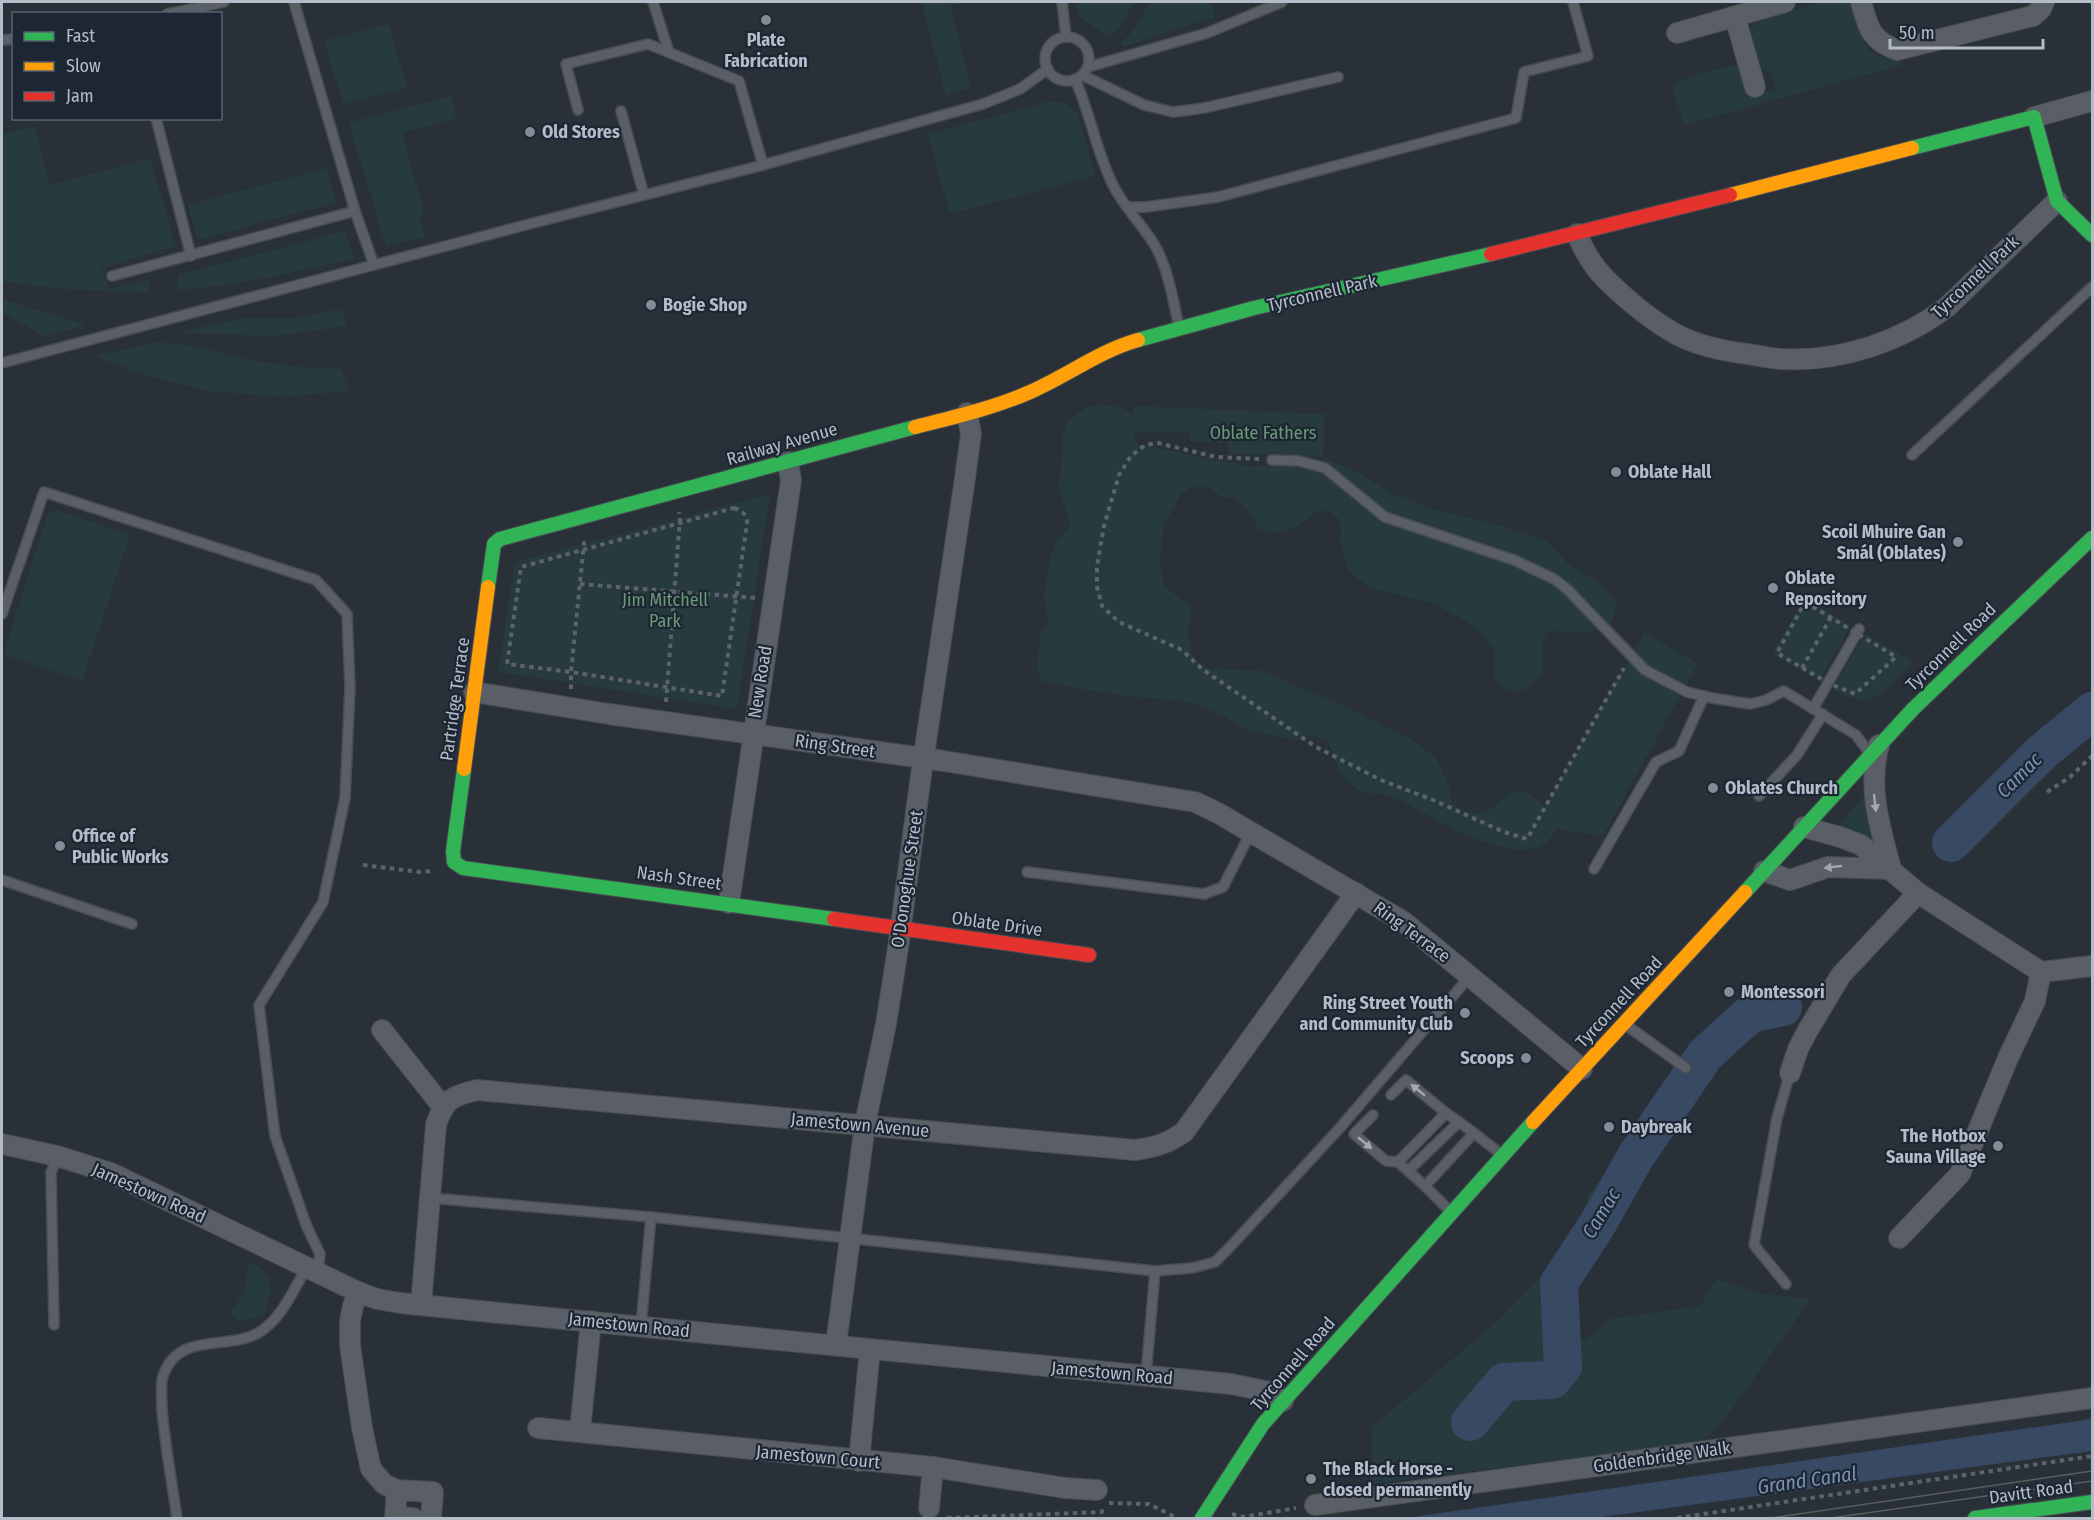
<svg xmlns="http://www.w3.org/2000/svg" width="2094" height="1520" viewBox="0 0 2094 1520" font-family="'Fira Sans Condensed',sans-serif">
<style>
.green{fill:#273a3e}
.water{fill:#384963}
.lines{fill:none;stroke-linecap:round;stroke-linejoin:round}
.river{stroke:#384963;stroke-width:38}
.lane-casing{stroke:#484c53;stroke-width:12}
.street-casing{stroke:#484c53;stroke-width:22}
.fast-casing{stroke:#484c53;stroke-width:16}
.slow-casing{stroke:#484c53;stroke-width:16}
.jam-casing{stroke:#484c53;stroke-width:16}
.path{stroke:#5d636a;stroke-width:4;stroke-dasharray:4.5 4.5;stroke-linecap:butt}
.lane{stroke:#5a5e66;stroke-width:9}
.street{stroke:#5a5e66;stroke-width:20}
.fast{stroke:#30b455;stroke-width:14}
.slow{stroke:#ff9f0a;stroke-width:14}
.jam{stroke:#e5322d;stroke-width:14}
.tram{stroke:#595d64;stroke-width:1.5}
.oneway{fill:#a2a9b5}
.poi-dot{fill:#848b96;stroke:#1d2633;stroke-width:2}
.labels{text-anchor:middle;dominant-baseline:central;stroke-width:4.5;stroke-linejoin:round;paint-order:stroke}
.poi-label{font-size:18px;font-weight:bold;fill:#b4bcc9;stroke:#1d2633;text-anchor:start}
.street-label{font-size:18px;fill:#b4bcc9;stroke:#1d2633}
.park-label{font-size:18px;fill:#6b9a76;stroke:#1d2633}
.water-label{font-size:20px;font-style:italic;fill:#7c92b1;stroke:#1d2633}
</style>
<rect width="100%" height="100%" fill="#2a3038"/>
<g class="green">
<polygon points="922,2 966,2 950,6 971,88 946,96"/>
<polygon points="1076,2 1134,2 1119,28 1108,36 1079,17"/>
<polygon points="1150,2 1210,2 1215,17 1123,47 1121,43 1130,34"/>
<path d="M1818,2H1850C1855,15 1862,47 1874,54C1881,58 1890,57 1898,58L1902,65L1684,125L1672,84L1709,71L1738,65L1748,97L1776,90L1772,74L1759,68L1749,31L1754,23Z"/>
<polygon points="389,24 407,88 343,104 324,41"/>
<polygon points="451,96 456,118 402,133 424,212 420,221 425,237 386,246 349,123"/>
<polygon points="1050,101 1066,103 1078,113 1095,176 950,214 928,134"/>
<path d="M35,127L50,185L150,158L176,246L102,268L109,289L149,279L150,292C100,291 51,290 2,281V134Z"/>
<polygon points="326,168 337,202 198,240 188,205"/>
<path d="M345,231L354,259C296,271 238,287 178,290V275Z"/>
<polygon points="2,300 5,300 87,325 45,337 2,312"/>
<polygon points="342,309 346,326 276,336 176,333 245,318 293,318"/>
<polygon points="158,342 194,346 249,360 302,367 341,369 349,391 285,397 208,391 147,376 94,356"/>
<path d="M1101,404L1123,408L1133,414L1134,406L1325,414L1323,457L1229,454V443L1190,441V433L1133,432L1137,444L1253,467L1304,460H1329L1360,473L1395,495L1436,510L1489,522L1549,542L1566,562L1605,587L1616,600L1617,607L1608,629L1585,632L1547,631C1539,647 1546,661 1541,673C1539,676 1537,679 1535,681C1522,697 1508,693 1494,680V650L1486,637L1467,622L1435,604L1368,587L1349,572L1340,542L1341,531L1338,518L1331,512L1319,510C1297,526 1288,538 1259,529L1247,509L1236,499L1220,496L1209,487H1192L1182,493L1164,525L1159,564L1165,587L1191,606L1188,635L1192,656L1206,668L1262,671L1337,703L1412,739L1436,758L1448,784L1453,804C1480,823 1490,811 1511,792H1527L1545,807L1644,633L1698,663L1603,836L1556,829C1533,884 1431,815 1398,799C1384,792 1363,796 1350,784C1338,772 1333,757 1328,740L1311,735L1295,740L1247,730L1226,717L1189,702L1119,695L1058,685L1040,680L1037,667L1040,636L1048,623L1044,594L1050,557L1058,539L1070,527L1066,510L1058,490L1062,458L1063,433L1069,420L1085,408Z"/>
<polygon points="770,494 737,709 498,672 515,562"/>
<polygon points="53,511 60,511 130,535 82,681 10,657 6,653 5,648 48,514"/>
<polygon points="1805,598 1851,625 1819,681 1772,654"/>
<path d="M1865,633L1914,662C1885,690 1875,715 1833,689Z"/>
<polygon points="1866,794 1880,849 1861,835 1838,826"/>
<polygon points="1658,1111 1678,1114 1558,1317 1576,1324 1584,1342 1609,1319 1700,1306 1716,1279 1763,1294 1811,1299 1724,1420 1703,1441 1373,1484 1372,1427 1493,1325 1563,1254 1590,1218 1587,1196"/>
<path d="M248,1263C252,1265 259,1266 262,1269C275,1281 269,1301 264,1316L238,1322L229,1313C243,1301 248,1281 248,1263Z"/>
</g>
<polygon class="water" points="2092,1419 2092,1451 1594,1518 1406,1518"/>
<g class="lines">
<g class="river">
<polyline points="1951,843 2041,753 2092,711"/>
<polyline points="1470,1422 1504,1382 1552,1380 1563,1367 1559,1283 1597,1225 1636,1156 1705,1055 1750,1014 1783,1007"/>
</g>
<defs>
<g id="lane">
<polyline points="294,2 355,211 374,265"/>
<polyline points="653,2 669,52"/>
<polyline points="1062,2 1066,37"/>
<polyline points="167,14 224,2"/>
<circle cx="1067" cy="59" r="22"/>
<polyline points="2,40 14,39"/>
<polyline points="1088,67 1207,33 1282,2"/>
<polyline points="1082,75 1144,105 1173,112 1204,108 1338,77"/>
<path d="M1075,79C1090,113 1096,150 1112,183C1122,205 1141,223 1154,244C1168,267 1173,300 1179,327"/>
<polyline points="578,110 566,64 648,44 739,81 763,165"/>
<polyline points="621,111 644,195"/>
<polyline points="156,118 191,256"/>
<polyline points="1128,207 1146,207 1218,197 1516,118 1524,72 1588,56 1573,2"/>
<polyline points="112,276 355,211"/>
<polyline points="2,363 537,222 763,165 983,104 1020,89 1048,69"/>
<polyline points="1912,455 2092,287"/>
<polyline points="1272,460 1299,461 1325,468 1385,517 1514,560 1554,579 1567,589 1645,670 1687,692 1712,698 1750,704 1766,700 1784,691 1856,735 1870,754"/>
<polyline points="2,614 44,492 316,580 347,614 350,688 345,798 323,902 259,1005 275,1136 307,1227 320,1254 318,1272"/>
<polyline points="1813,709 1859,629"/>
<polyline points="1759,796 1797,755 1823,714"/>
<polyline points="1594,869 1656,762 1679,751 1704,696"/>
<polyline points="1027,872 1204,894 1223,887 1251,832"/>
<polyline points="2,880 132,924"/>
<polyline points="1626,1025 1686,1068"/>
<polyline points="1391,1095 1406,1080 1446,1113"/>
<polyline points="1373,1115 1354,1134 1386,1161 1398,1162"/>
<polyline points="1408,1171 1398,1162 1446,1113 1459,1122"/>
<polyline points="1425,1186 1408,1171 1459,1122 1474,1133"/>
<polyline points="430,1198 651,1217 1155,1271 1192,1268 1215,1262 1230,1247 1338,1130 1470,976"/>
<polyline points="1451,1212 1425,1186 1474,1133 1502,1155"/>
<polyline points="1786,1284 1754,1245 1777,1118 1790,1073"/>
<polyline points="54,1325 51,1173 57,1156"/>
<polyline points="641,1326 651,1217"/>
<polyline points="1146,1375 1155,1271"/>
<path d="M177,1518C172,1482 165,1446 162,1409C162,1399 160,1386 163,1376C178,1331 226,1351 258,1333C281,1320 294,1289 307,1267"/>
</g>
<g id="street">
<path d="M1861,2C1868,27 1870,40 1897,50L2033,16L2041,9L2044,2"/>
<polyline points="1735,17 1755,87"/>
<polyline points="1677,33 1785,2"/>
<polyline points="2034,117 2092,101"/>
<path d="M1577,234C1591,268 1606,281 1633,304C1646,315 1660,325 1674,333C1697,346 1723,351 1748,354C1760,356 1772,359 1784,359C1841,362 1902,341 1947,307L2057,201"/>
<polyline points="474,692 609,714 944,761 1195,802 1218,813 1404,922 1582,1069"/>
<path d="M1879,745C1867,787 1880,827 1891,869"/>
<polyline points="1804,827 1840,837 1861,845 1918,893 2041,972 2092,966"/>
<polyline points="1764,871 1790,880 1828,867 1891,869"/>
<polyline points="729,903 791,480 788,462"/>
<polyline points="382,1030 442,1106"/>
<polyline points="1790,1073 1798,1049 1808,1030 1841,975 1918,893"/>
<polyline points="2,1144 57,1156 111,1173 358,1292 377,1299 400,1303 490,1312 1231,1384 1270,1392 1283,1401"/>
<polyline points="1899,1238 1960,1174 2008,1058 2035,1001 2041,972"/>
<polyline points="358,1292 353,1306 350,1321 350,1345 362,1428 371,1469 384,1484 397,1490"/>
<path d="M421,1305L436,1125C444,1100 451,1096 477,1090L1135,1150C1155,1147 1167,1144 1184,1132L1356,893"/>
<polyline points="836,1345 865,1124 886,1024 898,948 921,775 964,485 971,434 967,413"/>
<polyline points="538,1428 933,1467 1065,1488 1097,1490"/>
<polyline points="580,1431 591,1321"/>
<polyline points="859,1461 870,1349"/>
<polyline points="1315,1505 2092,1398"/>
<polyline points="929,1508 933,1467"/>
<polyline points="413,1518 395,1517 397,1490 433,1492 431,1518"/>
</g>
<g id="fast">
<polyline points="1912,148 2034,117 2057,201 2092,235"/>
<polyline points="1138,340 1254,308 1491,254"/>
<polyline points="488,587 494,544 500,539 915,427"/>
<polyline points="464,769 453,851 454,862 463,868 834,919"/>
<polyline points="1745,892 1913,709 2092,538"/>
<polyline points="1202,1518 1263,1424 1533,1122"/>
<polyline points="1975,1518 2092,1502"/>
</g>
<g id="slow">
<polyline points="1730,195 1912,148"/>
<path d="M915,427C954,417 994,408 1030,392C1067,376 1099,351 1138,340"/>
<polyline points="464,769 488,587"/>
<polyline points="1533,1122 1745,892"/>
</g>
<g id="jam">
<polyline points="1491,254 1730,195"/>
<polyline points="834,919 1089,955"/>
</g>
</defs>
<use href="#lane" class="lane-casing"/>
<use href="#street" class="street-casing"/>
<use href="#fast" class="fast-casing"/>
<use href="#slow" class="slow-casing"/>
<use href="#jam" class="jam-casing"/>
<g class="path">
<polyline points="1259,459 1216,457 1158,443 1145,445 1131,456 1119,475 1104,526 1097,566 1097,587 1102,606 1119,622 1182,650 1202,669 1316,747 1381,780 1433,800 1504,832 1527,839 1624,668"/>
<path d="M734,508C741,510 748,515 747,523L722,696L571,672L507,664L521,567Z"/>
<polyline points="580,584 756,598"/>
<polygon points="1805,602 1896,657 1855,694 1828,683 1777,653"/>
<polyline points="1802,668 1831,617"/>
<polyline points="571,689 571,672 584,543 582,538"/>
<polyline points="666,702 680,518 679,512"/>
<polyline points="2047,792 2070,777 2092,756"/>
<polyline points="363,865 420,872 434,871"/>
<polyline points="1109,1503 1149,1504 1177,1518"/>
<polyline points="1232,1514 1244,1517 1296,1508"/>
<polyline points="947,1518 1102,1512 1102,1507"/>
<polyline points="1677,1518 2092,1456"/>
</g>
<use href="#lane" class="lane"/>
<use href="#street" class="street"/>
<use href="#fast" class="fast"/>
<use href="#slow" class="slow"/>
<use href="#jam" class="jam"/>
<g class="tram">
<polyline points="1771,1518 2092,1471"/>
<polyline points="1831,1518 2092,1481"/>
</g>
</g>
<defs><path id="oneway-solid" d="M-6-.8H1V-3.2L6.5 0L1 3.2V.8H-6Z" transform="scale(1.5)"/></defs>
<g class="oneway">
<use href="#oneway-solid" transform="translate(1875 803) rotate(83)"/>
<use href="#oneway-solid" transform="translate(1833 867) rotate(173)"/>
<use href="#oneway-solid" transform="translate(1418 1090) rotate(-141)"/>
<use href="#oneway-solid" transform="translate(1365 1143) rotate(40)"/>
</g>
<g class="poi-dot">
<circle cx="766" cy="20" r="6"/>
<circle cx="530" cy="132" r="6"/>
<circle cx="651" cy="305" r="6"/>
<circle cx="1616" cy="472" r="6"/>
<circle cx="1958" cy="542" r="6"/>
<circle cx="1773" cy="588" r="6"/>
<circle cx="1713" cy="788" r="6"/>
<circle cx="60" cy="846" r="6"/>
<circle cx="1729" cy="992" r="6"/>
<circle cx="1465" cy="1013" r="6"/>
<circle cx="1526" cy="1058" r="6"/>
<circle cx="1609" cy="1127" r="6"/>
<circle cx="1998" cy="1146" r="6"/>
<circle cx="1311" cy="1479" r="6"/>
</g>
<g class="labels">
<g class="poi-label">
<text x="766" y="40" text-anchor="middle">Plate<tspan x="766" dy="21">Fabrication</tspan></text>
<text x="542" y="132">Old Stores</text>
<text x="663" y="305">Bogie Shop</text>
<text x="1628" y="472">Oblate Hall</text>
<text x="1946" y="532" text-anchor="end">Scoil Mhuire Gan<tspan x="1946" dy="21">Smál (Oblates)</tspan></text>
<text x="1785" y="578">Oblate<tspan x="1785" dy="21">Repository</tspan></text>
<text x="1725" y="788">Oblates Church</text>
<text x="72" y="836">Office of<tspan x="72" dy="21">Public Works</tspan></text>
<text x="1741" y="992">Montessori</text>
<text x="1453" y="1003" text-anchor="end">Ring Street Youth<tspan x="1453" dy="21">and Community Club</tspan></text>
<text x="1514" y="1058" text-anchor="end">Scoops</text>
<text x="1621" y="1127">Daybreak</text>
<text x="1986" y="1136" text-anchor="end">The Hotbox<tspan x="1986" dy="21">Sauna Village</tspan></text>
<text x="1323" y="1469">The Black Horse -<tspan x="1323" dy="21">closed permanently</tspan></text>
</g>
<g class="street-label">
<text transform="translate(1975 277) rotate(-43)">Tyrconnell Park</text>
<text transform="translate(1322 293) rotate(-13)">Tyrconnell Park</text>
<text transform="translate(782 444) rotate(-16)">Railway Avenue</text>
<text transform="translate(1951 647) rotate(-44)">Tyrconnell Road</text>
<text transform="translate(760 682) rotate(-81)">New Road</text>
<text transform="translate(455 699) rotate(-82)">Partridge Terrace</text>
<text transform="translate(835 746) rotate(8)">Ring Street</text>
<text transform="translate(679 878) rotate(8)">Nash Street</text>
<text transform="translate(907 879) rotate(-82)">O'Donoghue Street</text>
<text transform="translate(997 924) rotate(8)">Oblate Drive</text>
<text transform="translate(1412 932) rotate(36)">Ring Terrace</text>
<text transform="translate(1619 1002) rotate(-47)">Tyrconnell Road</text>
<text transform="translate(860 1125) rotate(5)">Jamestown Avenue</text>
<text transform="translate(149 1193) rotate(24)">Jamestown Road</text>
<text transform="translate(629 1325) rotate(6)">Jamestown Road</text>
<text transform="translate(1293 1364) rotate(-49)">Tyrconnell Road</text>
<text transform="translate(1112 1373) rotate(5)">Jamestown Road</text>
<text transform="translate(818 1457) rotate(5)">Jamestown Court</text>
<text transform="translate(1662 1457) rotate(-8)">Goldenbridge Walk</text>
<text transform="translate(2031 1492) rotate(-8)">Davitt Road</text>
</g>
<g class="park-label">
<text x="1263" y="433">Oblate Fathers</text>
<text x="665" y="600">Jim Mitchell<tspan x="665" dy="21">Park</tspan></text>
</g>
<g class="water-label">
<text transform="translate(2019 775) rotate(-45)">Camac</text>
<text transform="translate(1601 1213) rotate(-59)">Camac</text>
<text transform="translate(1807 1480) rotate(-8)">Grand Canal</text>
</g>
</g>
<rect width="2094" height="1520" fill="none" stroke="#b4bcc9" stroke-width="6"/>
<rect x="12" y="12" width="210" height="108" fill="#1d2633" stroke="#59626f" stroke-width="1.5"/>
<rect x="24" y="32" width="30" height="9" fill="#30b455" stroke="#59626f" stroke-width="1.5"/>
<text x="66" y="42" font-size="18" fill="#b4bcc9">Fast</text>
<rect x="24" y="62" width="30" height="9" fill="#ff9f0a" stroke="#59626f" stroke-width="1.5"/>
<text x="66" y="72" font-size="18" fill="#b4bcc9">Slow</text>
<rect x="24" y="92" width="30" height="9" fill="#e5322d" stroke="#59626f" stroke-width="1.5"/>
<text x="66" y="102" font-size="18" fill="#b4bcc9">Jam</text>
<path d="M1890 39v9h153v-9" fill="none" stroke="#b4bcc9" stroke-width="3"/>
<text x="1899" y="39" font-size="18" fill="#b4bcc9" stroke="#1d2633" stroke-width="4.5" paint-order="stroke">50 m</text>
</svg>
